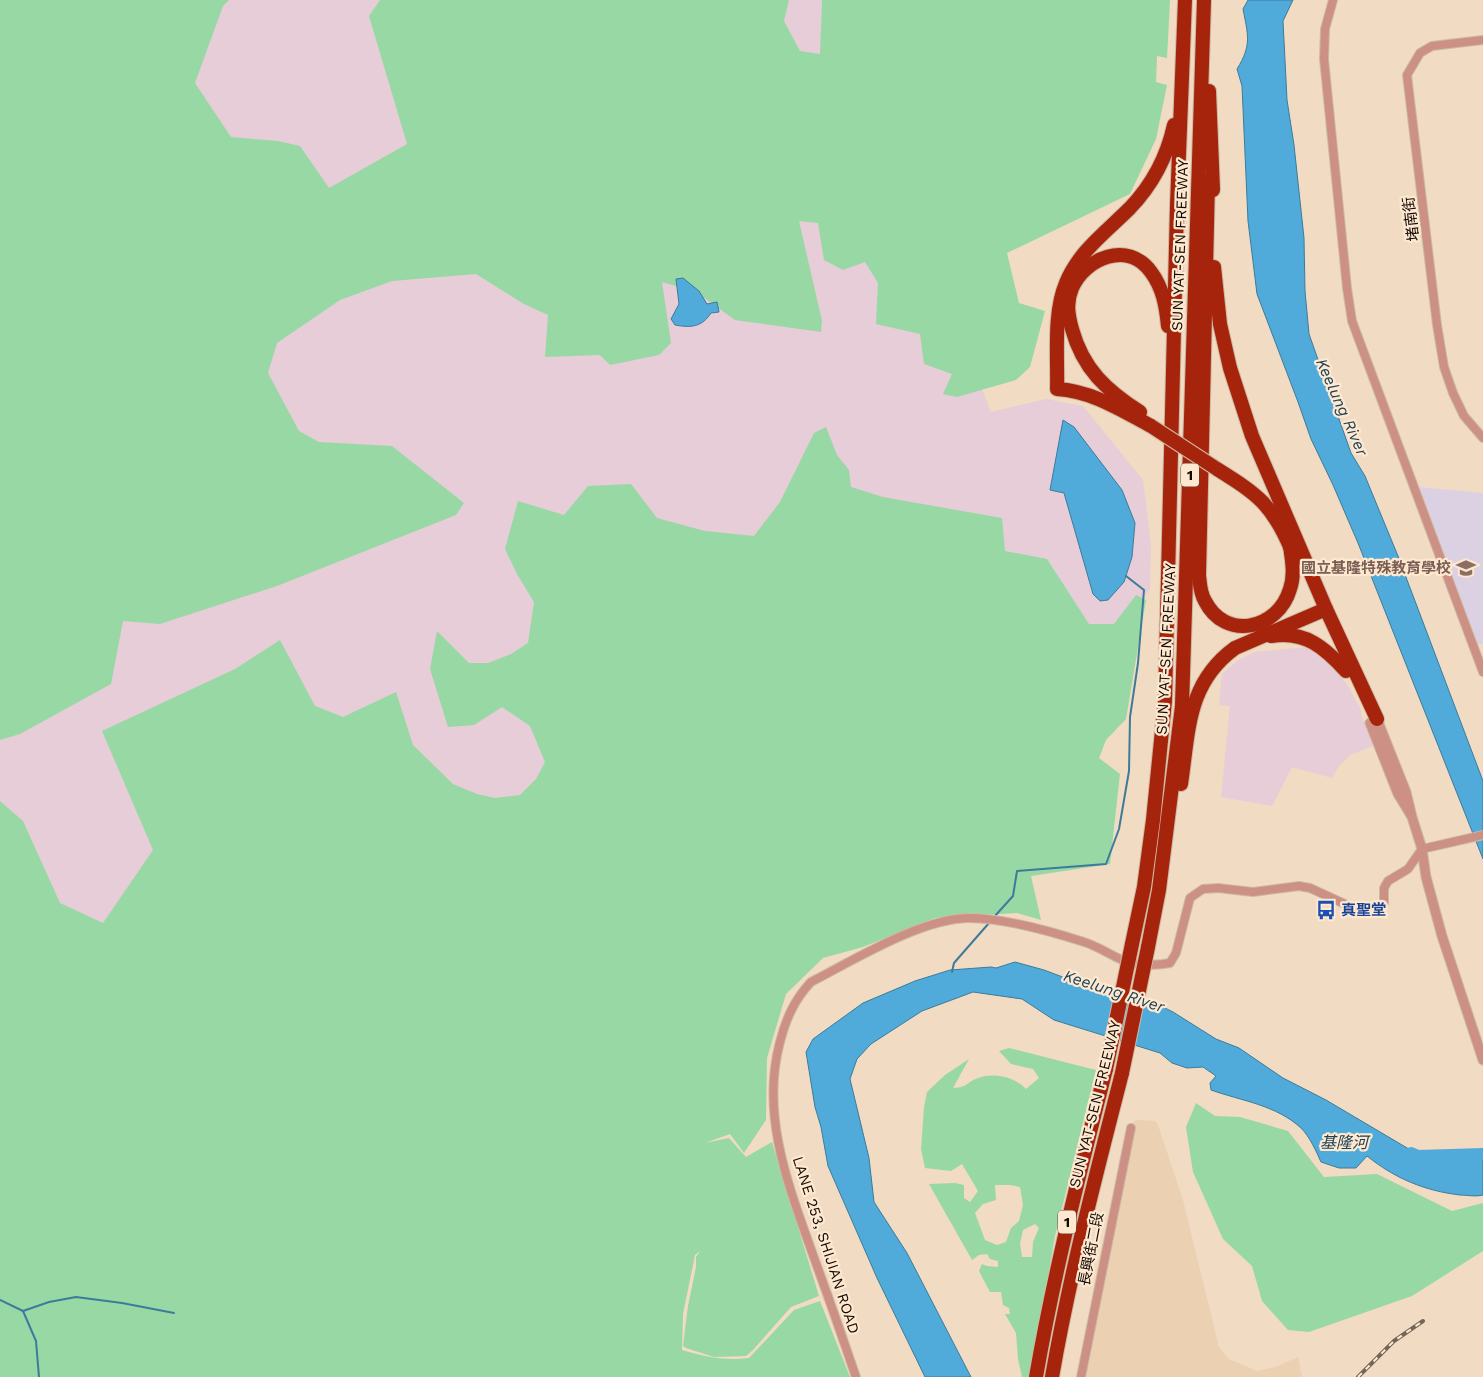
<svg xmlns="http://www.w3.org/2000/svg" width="1483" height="1377" viewBox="0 0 1483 1377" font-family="'Work Sans','Noto Sans TC',sans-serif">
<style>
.built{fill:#ecd0b2}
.industrial{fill:#e6cdd7}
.education{fill:#dcd0e3}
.green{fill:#98d8a5;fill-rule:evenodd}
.water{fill:#50abda;stroke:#3d7b9a}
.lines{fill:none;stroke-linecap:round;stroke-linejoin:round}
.stream{stroke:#3d7b9a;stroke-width:2}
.river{stroke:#50abda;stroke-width:12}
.minor-casing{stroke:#cdbaa4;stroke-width:10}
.tertiary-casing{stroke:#cdbaa4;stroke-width:11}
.motorway-casing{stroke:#cdbaa4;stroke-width:16}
.minor{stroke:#cd9084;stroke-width:8}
.tertiary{stroke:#cd9084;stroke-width:9}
.motorway{stroke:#a7240c;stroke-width:14}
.rail-casing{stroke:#736557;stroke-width:4}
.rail{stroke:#ffe8d0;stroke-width:2;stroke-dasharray:5.5;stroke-linecap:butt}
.motorway-bridge-casing{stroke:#cdbaa4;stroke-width:16;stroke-linecap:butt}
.motorway-bridge{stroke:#a7240c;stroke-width:14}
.labels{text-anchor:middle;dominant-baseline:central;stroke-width:4.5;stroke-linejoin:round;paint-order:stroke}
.shield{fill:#ffe8d0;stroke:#594d41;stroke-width:1}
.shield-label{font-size:14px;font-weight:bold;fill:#120b04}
.street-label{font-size:15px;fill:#120b04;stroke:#ffe8d0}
.education-label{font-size:15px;font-weight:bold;fill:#785e54;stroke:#ffe8d0;text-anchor:end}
.transit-label{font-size:15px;font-weight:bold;fill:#164399;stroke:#ffe8d0;text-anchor:start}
.water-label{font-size:16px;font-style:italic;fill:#1b4256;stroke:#ffe8d0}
</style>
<rect width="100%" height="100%" fill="#f1dbc3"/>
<polygon class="built" points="1136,1120 1156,1121 1158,1125 1183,1200 1219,1347 1229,1359 1257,1371 1276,1367 1298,1357 1302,1377 1083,1377 1128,1127"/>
<g class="industrial">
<polygon points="158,0 1117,0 946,298 991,412 1046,399 1083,406 1143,480 1151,544 1150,589 1043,727 509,845 0,995 0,681"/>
<polygon points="1307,647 1314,649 1324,657 1347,684 1361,710 1361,715 1375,745 1350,755 1339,766 1332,778 1292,767 1272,806 1221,797 1230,706 1219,705 1222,674 1237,661 1255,652"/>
</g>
<polygon class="education" points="1418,487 1483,493 1483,644 1477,644"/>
<g class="green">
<polygon points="0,0 229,0 223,6 195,83 231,137 278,141 300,146 329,188 407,144 369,16 380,0 789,0 784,21 800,51 820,54 822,0 1170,0 1167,58 1157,56 1156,82 1167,85 1156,139 1130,194 1007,253 1019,303 1045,311 1030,367 1016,380 957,397 943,394 952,374 924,364 920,334 876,324 878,283 865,262 843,270 824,260 818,223 799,221 822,321 821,332 735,320 696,292 662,282 671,343 659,355 610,365 600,355 545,357 548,315 524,304 476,274 392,281 340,300 277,343 268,373 299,431 319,442 392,446 464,503 456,515 277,586 160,624 123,621 111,684 20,734 0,740"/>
<path d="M826,427L837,455L849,470L851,487L883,497L1002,518L1005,551L1047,559L1089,624H1114L1136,595L1146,600L1126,719L1106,740L1099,758L1120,774L1110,864L1031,876L1041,920L1017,913L935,918L863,947L823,958L786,994L767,1058L766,1120L744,1153L730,1134L705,1143L729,1138L746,1157L772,1142L819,1296L791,1307L753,1350L746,1356L714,1357L686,1348L683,1346L688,1306L696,1267V1257L700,1251L695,1255L683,1314L682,1350C707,1357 722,1361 749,1358L794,1310L820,1301L850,1377H0V801L23,821L60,903L103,923L153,850L102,731L235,669L280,640L315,706L343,717L396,692L413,745L453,784L477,794L495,798L520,795L536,779L545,762L530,726L502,707L474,725L448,727L430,669L437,631L469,663H488L511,654L528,643L534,602L517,574L505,549L518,501L564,515L588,486L631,484L657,518L705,531L754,536L780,502L814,433Z"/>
<path d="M1009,1048L1096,1070L1055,1236L1031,1377H1022L1018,1359L1016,1333L1005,1314H1010L1009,1308L1003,1305L1001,1292H990L979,1271L982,1264L987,1266L998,1267V1261L990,1259L987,1254L979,1255L972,1260L929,1184L955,1183L964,1185V1198L970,1202L978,1191L962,1164L951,1171L925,1168L921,1149L924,1107L927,1092L945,1075L969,1059L953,1088C969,1087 965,1083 978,1078C994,1072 1015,1077 1026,1089L1039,1078L1033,1069L1011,1064L999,1051ZM995,1185H1010L1020,1187L1023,1205L1019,1221L1011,1228L1006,1242L997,1245L985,1240L975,1213L983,1204L996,1200ZM1035,1224L1039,1228L1033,1242L1032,1257H1022L1020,1244L1023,1230Z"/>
<polygon points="1196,1103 1215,1116 1240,1117 1288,1131 1324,1177 1377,1174 1452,1211 1483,1203 1483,1251 1412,1296 1309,1332 1288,1330 1262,1301 1252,1266 1223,1239 1193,1172 1186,1127"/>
</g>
<g class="water">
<path d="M1248,0H1293L1283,21L1287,100L1294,145L1304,238L1305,291L1309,334L1351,453L1365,476L1398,556L1483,781V859L1358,543L1333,485L1311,439L1298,402L1257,294L1248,221L1242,86L1237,69C1252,45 1248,35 1243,9Z"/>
<path d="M683,278L699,291L707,304L717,302L719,312L711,313C702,327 691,328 675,325L671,319L679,304L676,279Z"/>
<polygon points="1063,420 1074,427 1122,490 1135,523 1132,557 1124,582 1108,600 1100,601 1093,594 1064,493 1050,490"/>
<path d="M1015,962L1044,970L1076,982L1149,1000L1173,1012L1216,1039L1239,1048L1283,1078L1326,1100L1419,1155L1473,1159L1483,1153V1195C1475,1197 1467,1195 1460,1195C1425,1191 1394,1178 1367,1156L1356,1168H1339L1321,1162C1316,1151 1310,1137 1301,1128C1276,1105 1242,1101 1211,1090L1210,1083L1216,1076L1203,1067L1187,1068L1172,1063L1160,1053L1054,1020L1022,999L973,992L922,1011L871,1044L857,1059L850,1079L869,1158L874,1202L907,1253L971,1377H925L877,1278L828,1166L821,1127L815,1107L806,1052L813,1039L863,1003L915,981L950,970L991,967L996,968Z"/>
</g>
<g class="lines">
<g class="stream">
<polyline points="994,917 1013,896 1017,871 1106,864 1119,829 1129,771 1130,717 1138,663 1144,590 1126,576"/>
<polyline points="952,972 954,963 989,923"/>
<polyline points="0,1300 23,1311 36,1341 39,1377"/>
<polyline points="23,1311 49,1302 76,1297 122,1303 174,1313"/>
</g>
<polyline class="river" points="1411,1153 1418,1156 1483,1154"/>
<defs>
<g id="minor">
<polyline points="1333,0 1325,29 1324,59 1347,288 1352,321 1483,672"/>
<polyline points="1483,40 1432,46 1420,53 1407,75 1437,325 1444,367 1453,393 1464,416 1483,438"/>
<path d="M856,1377C842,1336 828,1296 813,1255C789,1187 760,1115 780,1042C786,1019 794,1000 811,982C854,960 920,919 968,918C1004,918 1050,931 1084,942C1097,946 1109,954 1122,960C1136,965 1156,966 1170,963L1176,953L1190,898L1203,889L1218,888L1253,892L1299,886L1310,888L1360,911H1371L1380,908L1384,903V888L1388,881L1408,869L1422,849L1483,835"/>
<polyline points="1081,1377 1131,1128"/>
</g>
<polyline id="tertiary" points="1412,817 1398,794 1370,723 1377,719 1406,792 1412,817 1422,849 1426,877 1442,936 1483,1060"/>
<g id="motorway">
<polyline points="1209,91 1213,190"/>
<path d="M1208,181L1199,575C1200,584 1200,593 1205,601C1225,641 1278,630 1290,589C1295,575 1292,560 1290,546"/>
<polyline points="1214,267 1220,324 1230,368 1252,436 1326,609 1377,719"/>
<path d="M1140,412C1106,390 1083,369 1072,329C1068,315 1066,302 1072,288C1085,258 1128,240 1151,272C1163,288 1166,306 1168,326"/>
<path d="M1151,426C1121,410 1092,391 1057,389C1058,357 1053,313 1066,283C1079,251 1106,232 1130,208C1152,185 1167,157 1174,125"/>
<path d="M1217,469C1257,494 1272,504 1291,549"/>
<path d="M1271,636C1305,630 1325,648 1346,671"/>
<path d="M1181,784C1189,730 1187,683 1235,648L1326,609"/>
<polyline points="1132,944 1144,887 1153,820 1165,701 1177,205 1185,0"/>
<polyline points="1148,947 1159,890 1182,706 1204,0"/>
<path d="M1036,1377C1054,1273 1080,1171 1106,1069"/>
<path d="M1052,1377C1070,1274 1096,1174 1122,1073"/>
</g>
</defs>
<use href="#minor" class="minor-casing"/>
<use href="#tertiary" class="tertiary-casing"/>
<use href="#motorway" class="motorway-casing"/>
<use href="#minor" class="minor"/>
<use href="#tertiary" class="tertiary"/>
<use href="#motorway" class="motorway"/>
<defs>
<polyline id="rail" points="1358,1377 1394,1341 1423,1321"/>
</defs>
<use href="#rail" class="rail-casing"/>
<use href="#rail" class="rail"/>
<defs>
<g id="motorway-bridge">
<polyline points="1151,426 1217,469"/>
<polyline points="1106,1069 1132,944"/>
<polyline points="1122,1073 1148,947"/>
</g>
</defs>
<use href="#motorway-bridge" class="motorway-bridge-casing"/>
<use href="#motorway-bridge" class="motorway-bridge"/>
</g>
<defs>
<symbol id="school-bare" viewBox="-9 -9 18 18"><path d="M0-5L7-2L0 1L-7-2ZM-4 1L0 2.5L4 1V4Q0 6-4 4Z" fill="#8d6e63" stroke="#ffe8d0" stroke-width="2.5" paint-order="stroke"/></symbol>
<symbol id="bus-bare" viewBox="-9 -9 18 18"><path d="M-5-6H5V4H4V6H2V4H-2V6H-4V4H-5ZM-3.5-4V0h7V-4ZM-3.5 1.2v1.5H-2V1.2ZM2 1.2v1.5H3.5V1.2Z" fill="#1a4fb4" stroke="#ffe8d0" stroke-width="2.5" paint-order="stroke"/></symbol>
</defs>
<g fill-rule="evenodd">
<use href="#school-bare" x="1452" y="554" width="28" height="28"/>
<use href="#bus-bare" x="1312" y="896" width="28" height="28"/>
</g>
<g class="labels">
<g class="shield">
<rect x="1181" y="463.5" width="18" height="23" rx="4"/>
<rect x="1058" y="1210.5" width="18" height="23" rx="4"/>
</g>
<g class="shield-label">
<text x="1190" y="475">1</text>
<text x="1067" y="1222">1</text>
</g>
<g class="street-label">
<text transform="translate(1411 219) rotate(-97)">堵南街</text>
<text transform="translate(1180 245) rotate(-88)">SUN YAT-SEN FREEWAY</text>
<text transform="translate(1166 649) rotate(-87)">SUN YAT-SEN FREEWAY</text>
<text transform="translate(1095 1104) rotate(-76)">SUN YAT-SEN FREEWAY</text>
<text transform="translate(826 1245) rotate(72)">LANE 253, SHIJIAN ROAD</text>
<text transform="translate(1091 1249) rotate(-79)">長興街二段</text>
</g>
<g class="education-label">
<text x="1451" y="568">國立基隆特殊教育學校</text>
</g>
<g class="transit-label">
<text x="1341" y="910">真聖堂</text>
</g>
<g class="water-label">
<text transform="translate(1342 407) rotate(66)">Keelung River</text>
<text transform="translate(1114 991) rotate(18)">Keelung River</text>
<text x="1344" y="1142">基隆河</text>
</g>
</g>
</svg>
